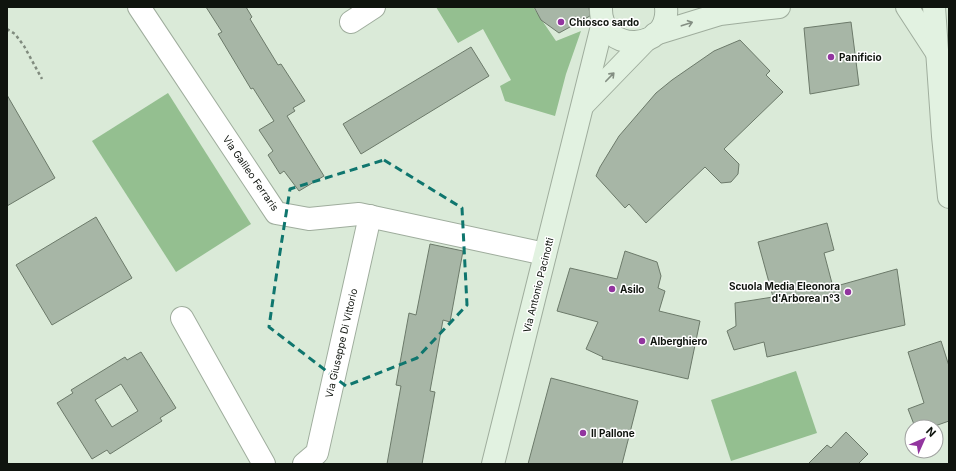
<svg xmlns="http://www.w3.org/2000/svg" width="956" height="471" viewBox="0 0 956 471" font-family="Inter,sans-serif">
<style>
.green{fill:#94bf90}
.building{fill:#a7b6a6;stroke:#6c7a6a;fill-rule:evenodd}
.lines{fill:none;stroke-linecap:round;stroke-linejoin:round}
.street-casing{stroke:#9fad9d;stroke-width:24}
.secondary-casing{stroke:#9fad9d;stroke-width:24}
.path{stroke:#808b7e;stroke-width:2.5;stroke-dasharray:3 3;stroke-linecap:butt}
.street{stroke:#fff;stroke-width:22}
.secondary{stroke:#e2f2e1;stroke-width:22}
.oneway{stroke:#838e82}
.marked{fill:none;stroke:#0f766e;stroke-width:3;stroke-dasharray:8 5;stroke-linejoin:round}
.poi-dot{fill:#92359f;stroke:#fff;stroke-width:1.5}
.labels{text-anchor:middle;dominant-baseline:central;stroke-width:3;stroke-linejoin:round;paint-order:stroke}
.poi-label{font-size:10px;font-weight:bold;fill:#0f140e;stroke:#fff;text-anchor:start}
.street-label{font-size:10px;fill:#0f140e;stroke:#fff}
</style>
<rect width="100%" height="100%" fill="#daead8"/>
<g class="green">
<polygon points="436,7 533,7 556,41 581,31 566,74 555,116 505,101 500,86 511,80 483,29 458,43"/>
<polygon points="168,93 251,224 176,272 92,141"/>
<polygon points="796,371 817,433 731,461 711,400"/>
</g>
<g class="building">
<polygon points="206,7 246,7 252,17 250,19 278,65 281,64 305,101 293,108 295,111 287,116 324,176 299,191 284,171 280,174 268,155 273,151 259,130 274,121 253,88 251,89 218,34 222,32"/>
<polygon points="534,7 589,7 590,16 559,33 541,20"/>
<polygon points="851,22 859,85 810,94 804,28"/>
<polygon points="740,40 770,71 766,75 783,92 724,149 739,164 738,174 731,182 721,183 705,167 646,223 629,204 625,208 596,176 600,167 619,136 656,93 672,80 714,51"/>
<polygon points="471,47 489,76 361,154 343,124"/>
<polygon points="7,95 55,178 7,206"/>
<polygon points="96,217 132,278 52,325 16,265"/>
<polygon points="827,223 834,250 824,253 833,287 897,269 905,325 767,357 764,342 734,350 727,331 736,326 735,303 773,297 758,242"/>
<polygon points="430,244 463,251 450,322 443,320 430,391 435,392 422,464 387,464 401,386 396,385 409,313 416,315"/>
<polygon points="625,251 657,262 661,276 658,288 665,291 659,311 700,321 688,379 602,359 603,357 586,349 598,322 557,311 570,268 617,279"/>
<polygon points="941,341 949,366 949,421 932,427 915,427 908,409 924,403 908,352"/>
<path d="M141,352L176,408L160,418L162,421L110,454L107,450L92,459L57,403L73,393L71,390L125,357L127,360ZM121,384L138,411L112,427L95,400Z"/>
<polygon points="551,378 638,401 622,464 528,464"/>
<polygon points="846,432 868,454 858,464 808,464 827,445 831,448"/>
</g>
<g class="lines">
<defs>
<g id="street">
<polyline points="139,7 276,213 309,219 359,214 545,254"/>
<polyline points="351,22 374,7"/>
<polyline points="182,318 264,464"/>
<polyline points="304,464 317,453 370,216"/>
</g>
<g id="secondary">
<path d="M601,7C599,55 671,52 666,7"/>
<polyline points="907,7 937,53"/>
<polyline points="934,7 943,136 949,197"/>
<polyline points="655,34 720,14 779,7"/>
<polyline points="584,104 646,40"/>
<polyline points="493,464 603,22"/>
</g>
</defs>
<use href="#street" class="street-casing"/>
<use href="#secondary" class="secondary-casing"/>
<polyline class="path" points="7,29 15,34 24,46 42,79"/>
<use href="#street" class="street"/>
<use href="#secondary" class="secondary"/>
</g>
<defs><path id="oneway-shaft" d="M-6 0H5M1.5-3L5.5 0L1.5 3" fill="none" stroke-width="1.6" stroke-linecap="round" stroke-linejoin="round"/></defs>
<g class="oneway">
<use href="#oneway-shaft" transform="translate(687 24) rotate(-18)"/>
<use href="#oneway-shaft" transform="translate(610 77) rotate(-46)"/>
</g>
<path class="marked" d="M384,160L462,208L467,305L417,358L346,386L269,327L277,271L290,189Z"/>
<g class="poi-dot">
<circle cx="561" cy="22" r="4"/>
<circle cx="831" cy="57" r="4"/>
<circle cx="612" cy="289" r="4"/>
<circle cx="848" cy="292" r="4"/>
<circle cx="642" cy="341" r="4"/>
<circle cx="583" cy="433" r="4"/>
</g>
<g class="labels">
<g class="poi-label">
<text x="569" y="22">Chiosco sardo</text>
<text x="839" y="57">Panificio</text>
<text x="840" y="286" text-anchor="end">Scuola Media Eleonora<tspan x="840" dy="12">d'Arborea n°3</tspan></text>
<text x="620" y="289">Asilo</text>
<text x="650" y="341">Alberghiero</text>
<text x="591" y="433">Il Pallone</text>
</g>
<g class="street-label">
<text transform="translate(251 173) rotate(55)">Via Galileo Ferraris</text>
<text transform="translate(538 285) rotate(-76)">Via Antonio Pacinotti</text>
<text transform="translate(341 343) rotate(-77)">Via Giuseppe Di Vittorio</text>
</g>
</g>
<rect width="956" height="471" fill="none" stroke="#0f140e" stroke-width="16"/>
<g transform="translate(924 439) rotate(45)"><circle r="19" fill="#ffffff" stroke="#9fa19f"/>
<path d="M0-3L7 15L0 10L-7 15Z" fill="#92359f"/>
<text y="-6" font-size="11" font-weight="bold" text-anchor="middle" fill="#0f140e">N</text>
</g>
</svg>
